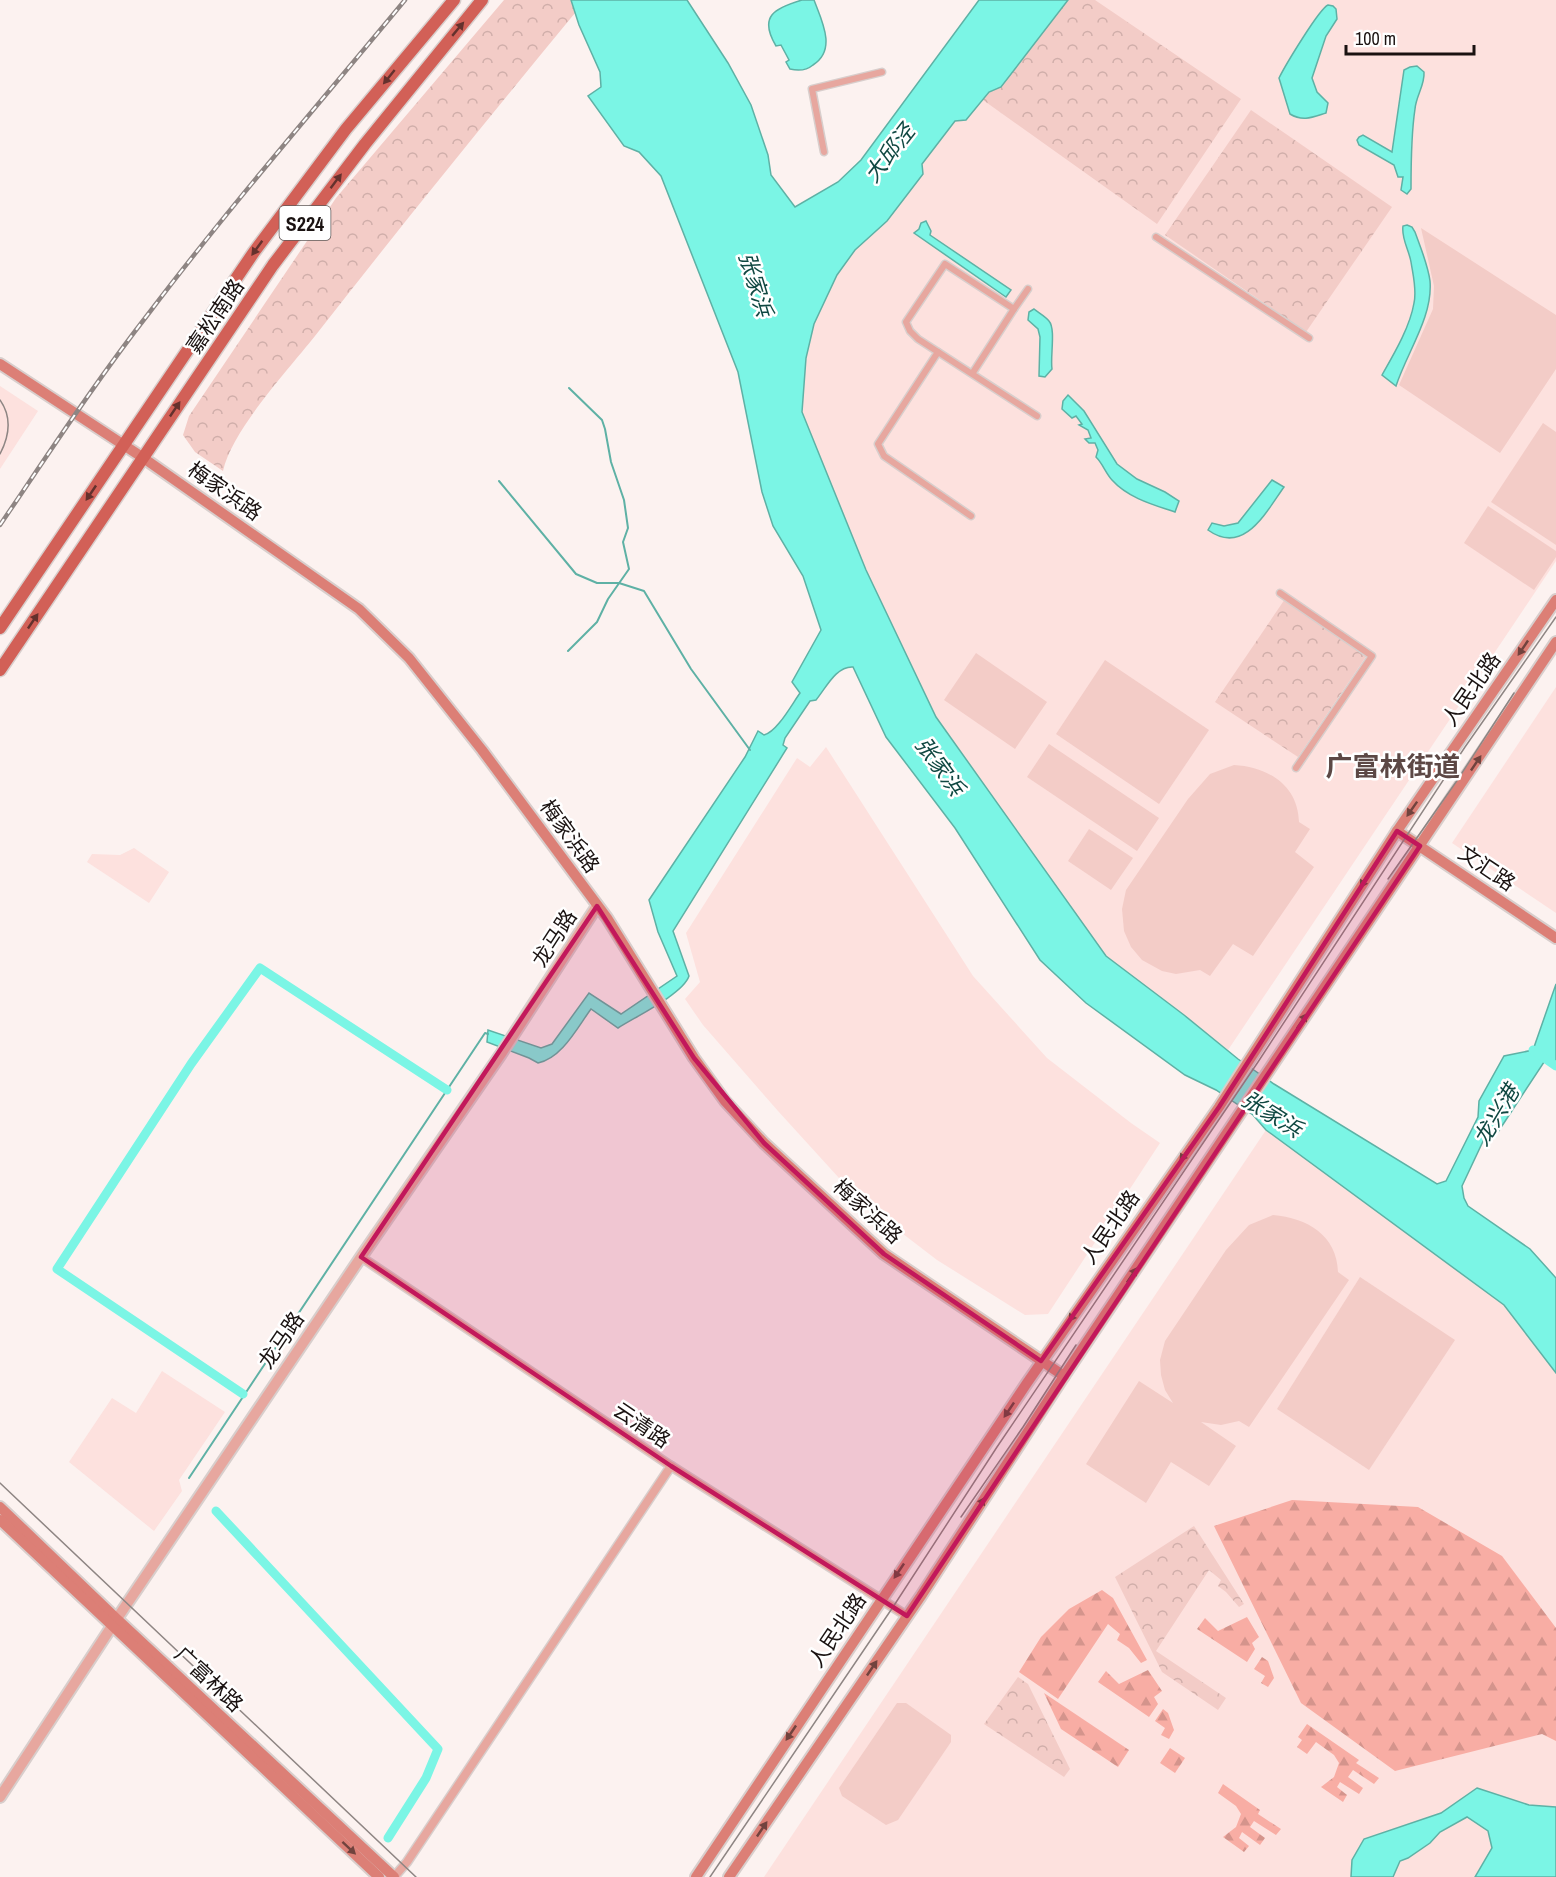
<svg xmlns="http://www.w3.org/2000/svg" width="1556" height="1877" viewBox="0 0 1556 1877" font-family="'Archivo Narrow','Noto Sans SC',sans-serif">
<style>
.built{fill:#fde1de}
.green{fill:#f3ccc7}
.forest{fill:url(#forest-firs)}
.park{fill:url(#park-crowns)}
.water{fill:#7bf5e5;stroke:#5eb1a5;stroke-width:1.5}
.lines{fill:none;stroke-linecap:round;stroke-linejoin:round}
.stream{stroke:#5eb1a5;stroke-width:2}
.canal{stroke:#7bf5e5;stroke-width:9}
.pedestrian-casing{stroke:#d8cecc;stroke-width:9}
.minor-casing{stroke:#d8cecc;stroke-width:11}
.tertiary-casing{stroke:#d8cecc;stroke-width:14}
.secondary-casing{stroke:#d8cecc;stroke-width:14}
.primary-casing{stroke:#d8cecc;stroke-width:15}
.pedestrian{stroke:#e7a79f;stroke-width:6}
.minor{stroke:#e7a79f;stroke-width:8}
.tertiary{stroke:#e7a79f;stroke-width:10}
.secondary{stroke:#dc7f76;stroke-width:10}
.primary{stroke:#d26057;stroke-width:12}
.tram{stroke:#8e8583;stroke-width:1.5}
.rail-casing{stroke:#8e8583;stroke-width:4.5}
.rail{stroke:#fff;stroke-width:2;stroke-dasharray:7;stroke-linecap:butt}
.oneway{fill:#64312d}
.oneway2{fill:#71433e}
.marked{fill:#c2185b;fill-opacity:0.2;stroke:#c2185b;stroke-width:4.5;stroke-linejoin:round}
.labels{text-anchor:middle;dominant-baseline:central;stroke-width:5;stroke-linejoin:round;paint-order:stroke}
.shield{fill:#fff;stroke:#5f5958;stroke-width:1.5}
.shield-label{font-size:20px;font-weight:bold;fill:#1a1211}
.street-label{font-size:21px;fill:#1a1211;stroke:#fff}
.water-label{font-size:22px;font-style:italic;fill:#104842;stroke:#fff}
.district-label{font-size:27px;font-weight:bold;fill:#5c4845;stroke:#fff}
</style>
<defs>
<pattern id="forest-firs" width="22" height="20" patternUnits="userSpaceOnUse" patternTransform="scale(1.5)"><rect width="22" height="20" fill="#f8ada4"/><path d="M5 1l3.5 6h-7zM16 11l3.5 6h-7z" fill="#d4948c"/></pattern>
<pattern id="park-crowns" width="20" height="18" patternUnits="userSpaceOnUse" patternTransform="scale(1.5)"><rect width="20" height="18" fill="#f3ccc7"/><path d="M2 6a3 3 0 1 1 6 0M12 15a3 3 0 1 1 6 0" fill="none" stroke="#d0aeaa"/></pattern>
</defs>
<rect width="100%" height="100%" fill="#fcf2f0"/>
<g class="built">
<polygon points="1068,0 1556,0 1556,561 1228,1050 1106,956 936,717 866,570 802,412 806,358 814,324 837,275 855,250 887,221 923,174 922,164 955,121 966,120"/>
<polygon points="0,386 38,411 0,469"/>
<polygon points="1556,687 1556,913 1452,843"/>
<polygon points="826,747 973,976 1047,1058 1131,1123 1160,1143 1048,1314 1025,1315 937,1260 877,1214 839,1178 778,1111 703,1025 685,999 700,982 686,933 797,758 810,767"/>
<polygon points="134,848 169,872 149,903 87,862 92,854 120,855"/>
<polygon points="1266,1130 1504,1305 1556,1373 1556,1877 764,1877"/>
<polygon points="162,1371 225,1412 179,1480 182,1491 154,1531 69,1462 112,1398 136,1413"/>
</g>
<g class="green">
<polygon points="1421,228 1556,315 1556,369 1500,453 1399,385 1433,309 1434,286"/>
<polygon points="1543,423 1556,432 1556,545 1491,502"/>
<polygon points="1488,506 1556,551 1556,557 1534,590 1464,543"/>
<polygon points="976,653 1047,702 1015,749 944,700"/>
<polygon points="1105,660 1209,730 1159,804 1056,734"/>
<polygon points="1049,744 1159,818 1137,851 1027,777"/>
<path d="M1234,765C1268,767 1298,785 1299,822L1310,829L1295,852L1314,867L1253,956L1233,944L1210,976L1200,970L1176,974L1162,971L1142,960L1131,947L1124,931L1122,909L1126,890L1188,799L1210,774Z"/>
<polygon points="1089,829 1133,858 1111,890 1068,861"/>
<path d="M1273,1215C1307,1218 1337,1235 1338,1272L1349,1280L1249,1427L1239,1421L1221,1425L1201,1422L1236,1446L1209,1486L1171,1462L1146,1503L1086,1464L1139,1381L1173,1403L1165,1390L1161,1375L1160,1360L1165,1341L1226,1250L1249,1225Z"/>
<polygon points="1360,1277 1455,1340 1369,1470 1277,1409"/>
<polygon points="897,1703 906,1703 951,1735 951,1742 898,1820 886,1825 842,1796 839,1788"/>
</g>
<g class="forest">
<polygon points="1292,1500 1418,1507 1502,1556 1556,1628 1556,1741 1542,1734 1395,1771 1301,1703 1214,1526"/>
<polygon points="1102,1590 1113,1598 1147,1660 1141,1663 1129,1648 1117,1640 1120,1634 1108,1624 1058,1699 1019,1672 1041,1637 1069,1609"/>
<polygon points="1247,1617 1259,1637 1252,1643 1255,1649 1247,1662 1197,1629 1205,1618 1218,1631"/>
<polygon points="1262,1657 1268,1661 1274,1678 1268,1687 1261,1683 1265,1676 1254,1669"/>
<polygon points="1148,1670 1162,1691 1154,1697 1158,1704 1149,1717 1098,1682 1106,1671 1119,1684"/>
<polygon points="1044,1693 1129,1750 1118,1767 1061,1729"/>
<polygon points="1163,1709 1168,1713 1174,1730 1169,1739 1161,1735 1165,1728 1155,1721"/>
<polygon points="1307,1724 1359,1760 1356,1763 1379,1778 1374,1784 1353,1770 1348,1777 1363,1788 1359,1794 1340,1782 1337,1787 1347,1795 1343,1802 1321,1787 1334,1777 1339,1763 1334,1755 1316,1742 1307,1754 1297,1747 1302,1740 1298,1737"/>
<polygon points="1170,1748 1185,1758 1175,1773 1160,1763"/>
<polygon points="1223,1784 1260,1810 1258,1814 1281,1829 1276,1835 1254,1821 1250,1827 1265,1838 1260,1845 1242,1832 1239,1838 1249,1846 1244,1852 1223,1837 1236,1827 1241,1814 1236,1806 1218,1793"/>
</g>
<g class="park">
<path d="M504,0H571L575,13C487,120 400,227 315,336C288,370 232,430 223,471L195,452L183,435L189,416L336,198Z"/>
<polygon points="1068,0 1095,0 1241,99 1157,224 983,100 989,92 1001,87"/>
<polygon points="1251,110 1392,207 1306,332 1165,235"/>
<polygon points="1285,599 1367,655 1298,757 1215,702"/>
<polygon points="1194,1526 1244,1604 1239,1607 1226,1592 1218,1586 1221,1580 1209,1570 1156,1651 1226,1698 1218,1710 1162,1672 1115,1577"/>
<polygon points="1018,1677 1028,1684 1070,1769 1064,1777 984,1724"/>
</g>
<g class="water">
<path d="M571,0H687L728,63L751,105L768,155L771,175L795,207L838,182L861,160L979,0H1068L1001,87L989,92L966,120L955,121L922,164L923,174L887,221L855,250L837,275L814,324L806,358L802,412L866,570L936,717L1106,956L1184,1015L1238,1059L1274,1084L1437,1184L1446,1181L1478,1117L1479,1101L1504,1056L1533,1050L1556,984V1066L1546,1059L1498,1132L1486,1135L1462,1186L1464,1198L1468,1206L1530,1249L1556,1278V1373L1504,1305L1266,1130L1253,1115L1216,1090L1185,1075L1086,1003L1040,960L955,828L886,737L853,667C836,666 826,688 816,700L810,701L785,738L783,745L787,748L673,931L689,976C683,994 635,1017 618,1028L591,1009C577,1028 562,1058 538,1063L529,1058L487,1042L488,1030L541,1048L552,1044L589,993L621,1014L677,976L658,932L649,900L745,757L758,731L764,735C777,732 792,704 800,693L792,682L821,630L803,576L773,526L762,492L738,372L661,176L639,152L624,146L588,96L601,87L600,72L579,25Z"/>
<path d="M802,0H814C822,21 837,50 813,65C807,70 798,71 790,69L786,62L789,60L781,45L776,46C758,16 775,8 802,0Z"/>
<path d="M1328,5L1333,6L1336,9L1337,19L1326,36L1312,78L1317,92L1328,103L1326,113C1313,117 1303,122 1290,114L1279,78C1285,66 1319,9 1328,5Z"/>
<path d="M1417,66L1424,72C1425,85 1416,96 1415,109C1411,135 1411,162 1411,189L1407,194L1401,190L1403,177H1398L1394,165L1359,145L1357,140L1359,137L1363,135L1392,152L1404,70L1410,67Z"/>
<polygon points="926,221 931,231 930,235 1011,290 1006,297 914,233 919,229 921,223"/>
<path d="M1407,225L1412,227L1415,232C1420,246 1428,265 1430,281C1433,317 1407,352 1396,386L1382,375C1394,354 1410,327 1414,303C1417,290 1413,275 1411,262C1409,250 1401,238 1403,226Z"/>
<path d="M1034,309C1039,313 1045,316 1049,321C1056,329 1050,357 1052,369L1045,377L1039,376L1040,337L1038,329L1028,320L1029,312Z"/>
<path d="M1068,395L1084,411L1117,464L1137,479L1165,492L1179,501L1175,512C1154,505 1128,498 1112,480C1105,472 1103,464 1096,457L1098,450L1095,443H1089L1085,439L1091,438L1088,430L1079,425L1082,424L1076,416L1072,418L1062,409L1063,401Z"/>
<path d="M1272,480L1284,487C1266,512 1244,556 1208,530L1212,523L1224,526L1238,523Z"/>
<polygon points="1477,1788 1529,1805 1556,1807 1556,1877 1475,1877 1492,1848 1488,1831 1467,1817 1440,1832 1430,1843 1408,1858 1400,1861 1393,1877 1351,1877 1352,1860 1364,1839 1441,1813"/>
</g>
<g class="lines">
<g class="stream">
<polyline points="499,481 576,574 597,583 619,583 644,591 691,669 750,750"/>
<polyline points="568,651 597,622 608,599 629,569 623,542 628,528 624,500 611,462 605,429 602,420 569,388"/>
<polyline points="189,1478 447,1090 485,1033 488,1034"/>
</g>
<g class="canal">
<polyline points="1533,1050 1556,1066"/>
<polyline points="243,1394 57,1269 191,1064 260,968 447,1090"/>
<polyline points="216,1511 438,1749 426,1778 388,1838"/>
</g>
<defs>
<g id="pedestrian">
<polyline points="824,152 812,89 882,72"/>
<polyline points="1156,237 1309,338"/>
<polyline points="1014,309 1028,289"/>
<polyline points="938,352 878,444 884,456 971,516"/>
<polyline points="972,374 1014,309 945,264 906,322 910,331 918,339 1037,416"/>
<polyline points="1280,593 1372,656 1296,768"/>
</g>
<g id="minor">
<polyline points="361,1257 671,1466 907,1616"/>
<polyline points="394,1877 407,1862 671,1466"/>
</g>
<polyline id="tertiary" points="0,1797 112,1626 361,1257 501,1054 597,906"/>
<g id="secondary">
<polyline points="0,364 142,457 359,609 409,658 482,750 607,918 694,1058 725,1101 764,1143 884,1254 1064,1376"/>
<polyline points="1397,831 1556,938"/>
<polyline points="0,1507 117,1619 394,1877"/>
<polyline points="0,1520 379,1877"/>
<polyline points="696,1877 1027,1383 1219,1107 1397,831 1556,600"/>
<polyline points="729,1877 921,1596 1064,1376 1556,642"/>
</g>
<g id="primary">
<polyline points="0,628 254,252 346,129 454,0"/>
<polyline points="0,670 273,265 365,144 482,0"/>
</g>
</defs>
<use href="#pedestrian" class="pedestrian-casing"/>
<use href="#minor" class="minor-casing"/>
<use href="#tertiary" class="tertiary-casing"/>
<use href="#secondary" class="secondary-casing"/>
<use href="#primary" class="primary-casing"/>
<use href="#pedestrian" class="pedestrian"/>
<use href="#minor" class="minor"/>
<use href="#tertiary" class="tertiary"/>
<use href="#secondary" class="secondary"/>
<use href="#primary" class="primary"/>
<g class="tram">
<path d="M0,400C12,417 10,435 0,454"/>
<polyline points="1388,879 1456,782 1514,693"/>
<polyline points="0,1483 416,1877"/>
<polyline points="961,1517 1023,1427 1076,1345"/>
<polyline points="710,1877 893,1607 997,1447 1258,1062 1465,747 1556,617"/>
</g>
<defs>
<path id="rail" d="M0,525C49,453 96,381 149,313C230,206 319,104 405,0"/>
</defs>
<use href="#rail" class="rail-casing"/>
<use href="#rail" class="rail"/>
</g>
<defs><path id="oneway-solid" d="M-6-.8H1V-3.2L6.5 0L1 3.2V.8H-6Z" transform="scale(1.5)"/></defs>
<g class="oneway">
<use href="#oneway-solid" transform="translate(458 29) rotate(-50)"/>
<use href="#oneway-solid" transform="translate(389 77) rotate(129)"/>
<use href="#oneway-solid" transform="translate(336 181) rotate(-53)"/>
<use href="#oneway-solid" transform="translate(257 248) rotate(126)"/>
<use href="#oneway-solid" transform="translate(175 409) rotate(-56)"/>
<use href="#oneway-solid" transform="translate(91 493) rotate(124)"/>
<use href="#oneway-solid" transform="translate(33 621) rotate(-56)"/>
</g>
<g class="oneway2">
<use href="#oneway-solid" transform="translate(1523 648) rotate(124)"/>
<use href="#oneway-solid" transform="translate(1476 763) rotate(-56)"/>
<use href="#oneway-solid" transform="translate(1412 809) rotate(125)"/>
<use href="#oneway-solid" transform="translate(1365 880) rotate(123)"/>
<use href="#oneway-solid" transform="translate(1302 1021) rotate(-56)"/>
<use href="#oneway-solid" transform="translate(1185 1154) rotate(125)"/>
<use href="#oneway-solid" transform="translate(1132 1275) rotate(-56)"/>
<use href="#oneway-solid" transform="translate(1074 1314) rotate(125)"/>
<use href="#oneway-solid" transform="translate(1009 1410) rotate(124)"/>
<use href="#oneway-solid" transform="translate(980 1505) rotate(-57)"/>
<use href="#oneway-solid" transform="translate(899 1571) rotate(124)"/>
<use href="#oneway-solid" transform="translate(872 1668) rotate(-56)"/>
<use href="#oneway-solid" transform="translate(791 1733) rotate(124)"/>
<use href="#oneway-solid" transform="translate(762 1829) rotate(-56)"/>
<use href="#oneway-solid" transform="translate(349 1848) rotate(43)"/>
</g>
<path class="marked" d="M1397,831L1420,846L907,1616L671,1466L361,1257L597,906L694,1058L764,1143L884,1254L1041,1361L1219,1107Z"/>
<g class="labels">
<rect class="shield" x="279.5" y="206" width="51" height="34" rx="4.5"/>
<g class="shield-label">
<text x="305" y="223">S224</text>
</g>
<g class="street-label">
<text transform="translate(215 316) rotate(-56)">嘉松南路</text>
<text transform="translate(225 491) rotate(35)">梅家浜路</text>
<text transform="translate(1471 689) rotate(-55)">人民北路</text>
<text transform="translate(570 836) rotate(54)">梅家浜路</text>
<text transform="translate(1487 868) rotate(34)">文汇路</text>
<text transform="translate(554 938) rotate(-57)">龙马路</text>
<text transform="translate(868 1211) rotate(42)">梅家浜路</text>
<text transform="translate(1110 1227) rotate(-55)">人民北路</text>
<text transform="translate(281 1340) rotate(-56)">龙马路</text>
<text transform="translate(642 1425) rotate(34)">云清路</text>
<text transform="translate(837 1630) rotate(-56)">人民北路</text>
<text transform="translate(209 1679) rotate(43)">广富林路</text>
</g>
<g class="water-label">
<text transform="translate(889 153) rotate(-52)">大邱泾</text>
<text transform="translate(756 284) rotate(73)">张家浜</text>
<text transform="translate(940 766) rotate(54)">张家浜</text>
<text transform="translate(1272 1114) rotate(32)">张家浜</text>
<text transform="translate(1496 1115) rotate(-59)">龙兴港</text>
</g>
<g class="district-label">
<text x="1393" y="766">广富林街道</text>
</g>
</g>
<path d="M1346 45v9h128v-9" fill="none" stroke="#1a1211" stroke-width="3"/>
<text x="1355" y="45" font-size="18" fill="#1a1211" stroke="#ffffff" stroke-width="4.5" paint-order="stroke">100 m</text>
</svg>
